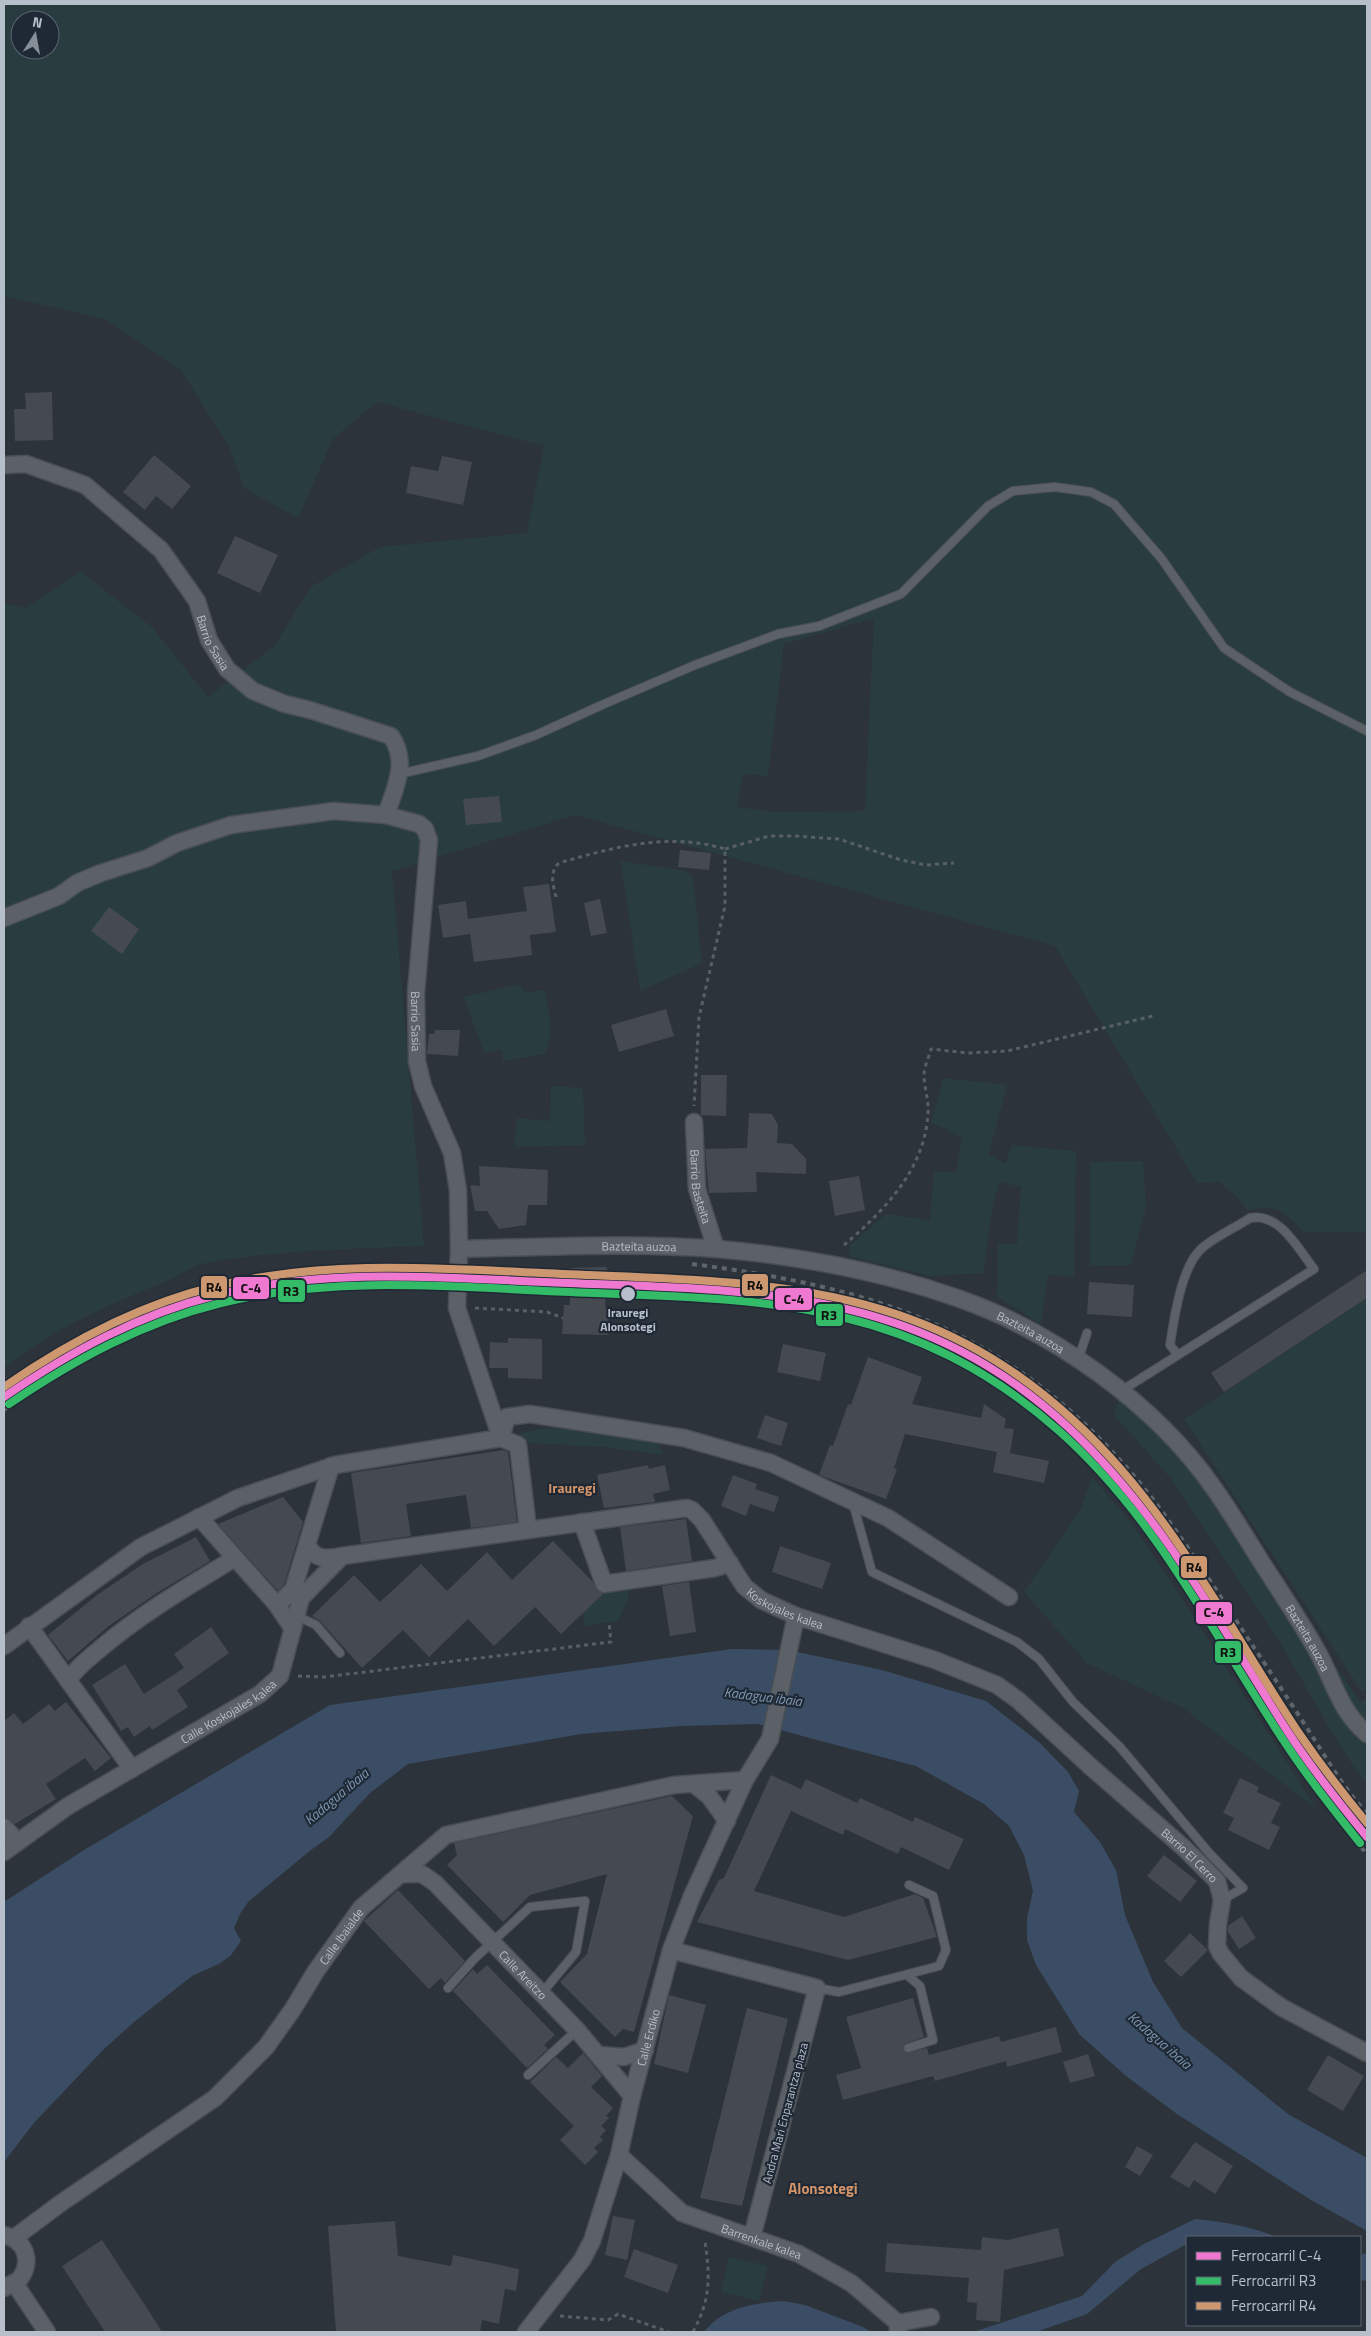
<svg xmlns="http://www.w3.org/2000/svg" width="1371" height="2336" viewBox="0 0 1371 2336" font-family="'Titillium Web',sans-serif">
<style>
.green{fill:#293d40;fill-rule:evenodd}
.water{fill:#3b4d64}
.building{fill:#444a50}
.lines{fill:none;stroke-linecap:round;stroke-linejoin:round}
.lane-casing{stroke:#4a4f54;stroke-width:10}
.street-casing{stroke:#4a4f54;stroke-width:19}
.path{stroke:#596065;stroke-width:3;stroke-dasharray:4 4;stroke-linecap:butt}
.lane{stroke:#5c6168;stroke-width:8}
.street{stroke:#5c6168;stroke-width:16}
.rail{stroke:#60656c;stroke-width:4;stroke-dasharray:5 5;stroke-linecap:butt}
.rail-1-casing{stroke:#1f2935;stroke-width:11}
.rail-2-casing{stroke:#1f2935;stroke-width:11}
.rail-3-casing{stroke:#1f2935;stroke-width:11}
.rail-1{stroke:#ef79d1;stroke-width:8}
.rail-2{stroke:#34bb68;stroke-width:8}
.rail-3{stroke:#cd976f;stroke-width:8}
.stop-dot{fill:#b7bfca;stroke:#1f2935;stroke-width:2}
.labels{text-anchor:middle;dominant-baseline:central;stroke-width:4.5;stroke-linejoin:round;paint-order:stroke}
.street-label{font-size:12px;fill:#b7bfca;stroke:#1f2935}
.stop-label{font-size:12px;font-weight:bold;fill:#b7bfca;stroke:#1f2935}
.neighbourhood-label{font-size:14px;font-weight:bold;fill:#d39369;stroke:#1f2935}
.water-label{font-size:14px;font-style:italic;fill:#7f96b1;stroke:#1f2935}
.quarter-label{font-size:15px;font-weight:bold;fill:#d39369;stroke:#1f2935}
.line-badge{stroke:#1f2935;stroke-width:2}
.pale-badge-label{font-size:14px;text-anchor:middle;font-weight:bold;fill:#111}
</style>
<rect width="100%" height="100%" fill="#2c333a"/>
<g class="green">
<path d="M4,4H1367V1232H1304C1284,1212 1277,1202 1248,1211L1237,1197L1219,1182L1197,1183L1055,946L575,815L392,871L424,1246C351,1249 277,1250 205,1263C192,1266 179,1276 167,1281C109,1305 53,1328 4,1368V603L25,608L81,572L152,627L208,697L274,646L312,586L380,547L527,533L544,446L377,402L333,439L298,518L244,488L229,446L180,369L105,319L4,296ZM20,20H50V50H20ZM874,618L865,811L772,812L737,807L743,774L768,776L784,644Z"/>
<polygon points="621,861 686,871 693,878 702,963 640,991"/>
<path d="M520,984L525,993L545,990C548,1011 556,1034 544,1054L503,1061L502,1050L484,1053L464,997Z"/>
<polygon points="943,1078 1007,1085 989,1154 1005,1164 1012,1145 1076,1151 1074,1276 1048,1275 1041,1324 997,1297 998,1244 1017,1244 1021,1187 1000,1182 993,1203 983,1273 931,1276 848,1256 851,1244 886,1214 930,1220 934,1171 956,1173 962,1139 944,1128 931,1123"/>
<polygon points="551,1086 583,1088 585,1145 514,1147 517,1118 550,1121"/>
<polygon points="1143,1161 1146,1207 1131,1265 1090,1266 1090,1162"/>
<polygon points="1366,1299 1367,1689 1362,1692 1184,1419"/>
<polygon points="1120,1397 1142,1397 1177,1429 1360,1702 1367,1698 1367,1783 1357,1772 1333,1734 1279,1641 1171,1479 1114,1415"/>
<polygon points="543,1428 597,1431 653,1440 662,1450 663,1455 604,1447 532,1443 518,1445 501,1438"/>
<polygon points="1092,1477 1129,1520 1164,1571 1317,1809 1183,1708 1087,1663 1024,1592 1081,1508"/>
<polygon points="629,1586 628,1599 618,1621 585,1626 583,1613 608,1588"/>
<polygon points="729,2257 768,2266 759,2301 721,2292"/>
</g>
<g class="water">
<polygon points="732,1649 788,1650 882,1670 986,1701 1040,1743 1068,1772 1079,1791 1074,1812 1100,1842 1116,1870 1125,1915 1153,1982 1182,2028 1288,2114 1367,2158 1367,2231 1311,2200 1177,2114 1126,2076 1079,2034 1036,1965 1027,1940 1027,1918 1033,1891 1024,1855 1009,1826 984,1804 916,1766 836,1745 757,1724 682,1726 581,1734 408,1764 370,1793 329,1837 311,1850 249,1901 241,1912 234,1928 241,1941 231,1955 219,1964 192,1976 134,2022 103,2050 33,2124 4,2162 4,1902 84,1850 330,1705"/>
<path d="M1195,2219C1224,2222 1250,2226 1277,2237H1187V2244L1141,2269L1087,2314L1036,2332H973L1082,2296L1115,2262L1144,2244Z"/>
<polygon points="1367,2253 1367,2281 1360,2280 1360,2255"/>
<path d="M784,2301L805,2305L863,2327L871,2332H704C721,2308 757,2302 784,2301Z"/>
</g>
<g class="building">
<polygon points="52,392 53,440 15,441 14,409 26,409 25,393"/>
<polygon points="154,455 191,486 172,509 156,496 145,510 123,492"/>
<polygon points="442,456 472,462 463,505 406,493 411,466 438,471"/>
<polygon points="235,536 278,555 260,593 217,573"/>
<polygon points="499,796 502,822 466,825 463,799"/>
<polygon points="680,850 711,853 709,870 678,867"/>
<polygon points="549,884 556,932 530,935 532,955 474,962 470,934 443,938 438,905 466,901 468,919 527,911 523,887"/>
<polygon points="600,899 607,933 591,936 584,903"/>
<polygon points="109,907 139,929 122,954 91,931"/>
<polygon points="666,1009 674,1036 619,1052 611,1025"/>
<polygon points="435,1030 460,1030 458,1056 427,1054 429,1034 434,1034"/>
<polygon points="701,1075 727,1075 726,1116 701,1115"/>
<polygon points="749,1113 772,1114 778,1125 777,1143 792,1144 806,1159 806,1174 756,1172 757,1192 709,1193 705,1149 747,1148"/>
<polygon points="479,1166 548,1170 547,1205 528,1205 526,1225 499,1229 487,1211 475,1211 470,1185 480,1186"/>
<polygon points="859,1176 865,1210 835,1216 829,1181"/>
<polygon points="607,1267 605,1307 609,1307 608,1335 562,1334 564,1305 570,1305 570,1268"/>
<polygon points="1367,1270 1367,1298 1224,1392 1211,1373"/>
<polygon points="1089,1282 1134,1285 1132,1317 1087,1314"/>
<polygon points="508,1338 542,1339 542,1379 508,1378 508,1368 489,1368 490,1342 508,1343"/>
<polygon points="783,1344 826,1353 820,1381 777,1372"/>
<polygon points="868,1357 922,1377 912,1404 981,1418 984,1404 1006,1419 1004,1428 1014,1429 1010,1453 1049,1461 1044,1483 993,1472 997,1452 905,1434 894,1468 897,1469 886,1499 819,1475 830,1445 833,1446 848,1404 851,1405"/>
<polygon points="765,1415 788,1423 781,1446 757,1438"/>
<polygon points="504,1450 508,1452 517,1522 471,1528 466,1495 406,1504 411,1536 361,1543 351,1473"/>
<polygon points="648,1465 649,1469 665,1465 670,1490 653,1494 655,1502 604,1508 597,1475"/>
<polygon points="733,1475 757,1484 755,1489 779,1497 774,1512 750,1504 746,1516 721,1506"/>
<polygon points="283,1497 303,1522 284,1585 278,1591 218,1524"/>
<polygon points="686,1519 692,1561 626,1571 620,1527"/>
<polygon points="196,1537 210,1561 160,1591 110,1625 68,1661 48,1635 97,1595 143,1564"/>
<polygon points="553,1541 593,1582 597,1591 603,1594 561,1634 535,1607 494,1646 468,1619 429,1657 403,1630 362,1668 320,1621 312,1616 354,1575 380,1602 421,1564 447,1591 487,1552 512,1580"/>
<polygon points="780,1546 831,1563 822,1589 772,1572"/>
<polygon points="689,1582 696,1632 670,1636 662,1586"/>
<polygon points="211,1627 229,1653 177,1690 188,1707 152,1730 150,1726 134,1737 128,1727 121,1731 92,1685 125,1664 144,1694 184,1668 174,1654"/>
<polygon points="66,1702 111,1758 95,1771 85,1758 46,1784 56,1799 15,1824 4,1817 4,1721 14,1713 23,1724 49,1704 55,1711"/>
<polygon points="771,1775 801,1789 806,1779 857,1803 860,1798 913,1822 915,1817 964,1839 949,1870 901,1847 898,1854 845,1829 843,1835 791,1811 754,1891 844,1917 915,1894 923,1898 937,1937 848,1960 697,1922 719,1880 724,1878"/>
<polygon points="1240,1778 1259,1787 1257,1792 1281,1803 1271,1823 1280,1827 1269,1850 1228,1830 1234,1818 1223,1813"/>
<polygon points="672,1796 693,1816 634,2032 623,2029 615,2037 560,1982 587,1954 607,1874 530,1895 503,1922 447,1865 457,1855 454,1843"/>
<polygon points="1164,1855 1197,1881 1180,1902 1147,1876"/>
<polygon points="398,1890 465,1961 445,1983 441,1978 429,1989 364,1921"/>
<polygon points="1242,1916 1256,1938 1239,1949 1228,1932 1228,1926"/>
<polygon points="1190,1933 1208,1950 1181,1977 1164,1961"/>
<polygon points="487,1965 555,2035 544,2045 548,2049 527,2068 453,1991 473,1969 477,1974"/>
<polygon points="669,1995 706,2005 688,2073 654,2064"/>
<polygon points="913,1998 924,2037 904,2044 903,2049 906,2053 927,2048 929,2055 999,2036 1001,2042 1056,2027 1062,2052 1007,2067 1006,2061 935,2081 933,2076 843,2100 836,2075 861,2068 846,2017"/>
<polygon points="747,2008 788,2019 742,2206 700,2198"/>
<polygon points="583,2053 602,2076 591,2087 613,2108 606,2116 609,2118 601,2126 606,2130 600,2137 603,2140 594,2148 598,2152 585,2165 560,2140 574,2126 530,2082 556,2057 568,2068"/>
<polygon points="1088,2054 1095,2076 1070,2083 1063,2062"/>
<polygon points="1328,2055 1364,2076 1343,2111 1307,2090"/>
<polygon points="1195,2142 1233,2166 1215,2194 1194,2180 1189,2188 1170,2177"/>
<polygon points="1137,2146 1153,2155 1140,2176 1125,2167"/>
<polygon points="613,2216 635,2220 627,2260 605,2255"/>
<polygon points="395,2221 398,2256 451,2266 453,2255 519,2269 516,2291 505,2289 499,2324 482,2320 480,2332 336,2332 328,2226"/>
<polygon points="1058,2228 1064,2256 1004,2270 1000,2322 976,2320 977,2303 967,2302 969,2278 885,2272 887,2243 981,2250 982,2237 1008,2240"/>
<polygon points="102,2240 145,2305 162,2332 105,2332 62,2266"/>
<polygon points="634,2249 678,2265 668,2293 624,2277"/>
</g>
<g class="lines">
<defs>
<g id="lane">
<polyline points="399,774 478,756 536,735 604,704 695,665 778,634 819,626 901,594 988,506 1013,491 1055,487 1091,492 1114,504 1161,558 1224,648 1290,692 1367,731"/>
<polyline points="1078,1360 1087,1333"/>
<path d="M1121,1391L1314,1269C1299,1250 1280,1212 1250,1218C1235,1228 1214,1237 1201,1249C1181,1268 1174,1319 1170,1345L1177,1354"/>
<polyline points="853,1503 872,1572 1017,1642 1039,1659 1073,1702 1119,1746 1210,1854 1243,1888 1222,1900"/>
<polyline points="297,1616 316,1625 340,1653"/>
<polyline points="907,1975 920,1986 933,2040 908,2048"/>
<polyline points="448,1988 475,1958 530,1907 585,1901 576,1952 542,1993"/>
<polyline points="817,1988 839,1992 939,1966 946,1950 933,1896 909,1885"/>
<polyline points="528,2075 577,2030"/>
</g>
<g id="street">
<path id="s1" d="M4,465L26,464L85,485L161,550L197,601L209,640L227,669L253,691L285,704L310,710L391,736C409,762 395,788 386,815"/>
<path id="s2" d="M4,918L59,896L77,883L101,873L148,858L177,843L231,825L334,811L386,815L419,824L425,829L429,840L416,993L417,1061L423,1086L452,1153L458,1190L459,1249L457,1308L501,1438"/>
<path id="s3" d="M694,1122L697,1189L716,1249"/>
<path id="s4" d="M459,1249C545,1247 632,1242 718,1249C797,1256 884,1272 960,1299C1054,1332 1156,1405 1213,1487C1231,1512 1246,1538 1262,1563C1280,1591 1299,1619 1316,1649C1334,1680 1338,1709 1367,1734"/>
<polyline points="501,1438 507,1417 530,1414 684,1438 771,1463 888,1518 1009,1597"/>
<polyline points="501,1438 518,1445 528,1529"/>
<polyline points="199,1517 277,1605 293,1629"/>
<polyline points="582,1522 604,1584 715,1568 730,1563"/>
<path d="M307,1544C314,1560 325,1559 342,1556"/>
<polyline points="277,1605 293,1590 331,1466"/>
<polyline points="29,1626 132,1769"/>
<polyline points="4,1646 141,1547 238,1498 335,1465 501,1438"/>
<path d="M68,1680C77,1667 89,1658 101,1648C142,1613 189,1586 235,1558"/>
<polyline points="694,1784 709,1796 727,1821"/>
<polyline points="4,1827 18,1842"/>
<path id="s5" d="M4,1852L68,1806L260,1694L280,1676L301,1598L342,1556L687,1508L692,1510L702,1520L744,1586L761,1600L796,1616L935,1660L997,1685L1018,1700L1091,1767L1184,1848L1217,1881L1222,1900L1218,1924L1217,1946L1221,1954L1241,1978L1281,2007L1367,2053"/>
<path id="s6" d="M403,1874H422L435,1883L577,2030L632,2096"/>
<polyline points="671,1950 817,1988 752,2237"/>
<polyline points="600,2055 624,2057 645,2050"/>
<path id="s7" d="M619,2155L682,2213L799,2254L851,2283L898,2323V2332"/>
<path d="M4,2235C26,2240 33,2262 19,2280L4,2288"/>
<path id="s8" d="M14,2238L61,2203L215,2098L266,2047L293,2009L316,1971L361,1908L446,1835L674,1785L745,1780"/>
<polyline points="15,2284 47,2332"/>
<polyline points="898,2323 931,2317"/>
<path id="s9" d="M526,2332L582,2260L592,2241L619,2155L632,2096L671,1950L692,1896L745,1780L770,1739L796,1616"/>
</g>
</defs>
<use href="#lane" class="lane-casing"/>
<use href="#street" class="street-casing"/>
<g class="path">
<polyline points="725,849 769,836 794,836 839,839 901,860 926,865 954,863"/>
<path d="M556,897C553,885 549,872 559,863C614,847 669,832 725,849V906L699,1017L694,1106"/>
<path d="M844,1245C885,1210 925,1169 928,1113C929,1100 924,1087 924,1075C924,1067 929,1057 931,1049L968,1053L1007,1051L1153,1016"/>
<polyline points="475,1308 547,1312 563,1318"/>
<polyline points="298,1676 324,1677 611,1642 609,1623"/>
<polyline points="560,2316 608,2320 618,2314 669,2332"/>
<path d="M693,2332C711,2298 710,2278 705,2241"/>
</g>
<use href="#lane" class="lane"/>
<use href="#street" class="street"/>
<g class="rail">
<path d="M692,1264C878,1288 1009,1330 1135,1477C1175,1525 1209,1579 1243,1631C1265,1664 1287,1697 1309,1731C1327,1759 1344,1789 1367,1813"/>
<path d="M4,1410C66,1362 140,1326 217,1305C318,1278 425,1287 528,1292C615,1296 705,1293 791,1307C892,1323 987,1367 1063,1436C1192,1553 1252,1725 1367,1854"/>
</g>
<defs>
<path id="rail-1" d="M4,1397C70,1352 139,1314 217,1295C325,1268 434,1277 544,1282C742,1291 911,1282 1068,1427C1161,1513 1220,1626 1288,1732C1312,1769 1339,1803 1367,1837"/>
<path id="rail-2" d="M9,1404C74,1360 143,1322 221,1303C328,1277 436,1285 545,1291C742,1300 899,1290 1058,1430C1155,1515 1212,1632 1282,1738C1306,1775 1333,1809 1360,1843"/>
<path id="rail-3" d="M4,1387C69,1342 140,1304 217,1286C325,1260 434,1268 543,1273C744,1283 915,1273 1074,1421C1170,1509 1227,1625 1298,1732C1320,1764 1343,1794 1367,1823"/>
</defs>
<use href="#rail-1" class="rail-1-casing"/>
<use href="#rail-2" class="rail-2-casing"/>
<use href="#rail-3" class="rail-3-casing"/>
<use href="#rail-1" class="rail-1"/>
<use href="#rail-2" class="rail-2"/>
<use href="#rail-3" class="rail-3"/>
</g>
<circle class="stop-dot" cx="628" cy="1294" r="8"/>
<g class="labels">
<g class="street-label">
<text stroke="none"><textPath href="#s1" startOffset="292">Barrio Sasia</textPath></text>
<text stroke="none"><textPath href="#s2" startOffset="638">Barrio Sasia</textPath></text>
<text stroke="none"><textPath href="#s3" startOffset="65">Barrio Basteita</textPath></text>
<text stroke="none"><textPath href="#s4" startOffset="180">Bazteita auzoa</textPath></text>
<text stroke="none"><textPath href="#s4" startOffset="585">Bazteita auzoa</textPath></text>
<text stroke="none"><textPath href="#s5" startOffset="961">Koskojales kalea</textPath></text>
<text stroke="none"><textPath href="#s4" startOffset="1005">Bazteita auzoa</textPath></text>
<text stroke="none"><textPath href="#s5" startOffset="265">Calle Koskojales kalea</textPath></text>
<text stroke="none"><textPath href="#s5" startOffset="1444">Barrio El Cerro</textPath></text>
<text stroke="none"><textPath href="#s8" startOffset="451">Calle Ibaialde</textPath></text>
<text stroke="none"><textPath href="#s6" startOffset="162">Calle Areitzo</textPath></text>
<text stroke="none"><textPath href="#s9" startOffset="324">Calle Erdiko</textPath></text>
<text transform="translate(785 2113) rotate(-75)">Andra Mari Enparantza plaza</text>
<text stroke="none"><textPath href="#s7" startOffset="170">Barrenkale kalea</textPath></text>
</g>
<g class="stop-label">
<text x="628" y="1312">Irauregi<tspan x="628" dy="14">Alonsotegi</tspan></text>
</g>
<g class="neighbourhood-label">
<text x="572" y="1487">Irauregi</text>
</g>
<g class="water-label">
<text transform="translate(763 1696) rotate(7)">Kadagua ibaia</text>
<text transform="translate(336 1796) rotate(-40)">Kadagua ibaia</text>
<text transform="translate(1160 2040) rotate(41)">Kadagua ibaia</text>
</g>
<g class="quarter-label">
<text x="823" y="2188">Alonsotegi</text>
</g>
</g>
<g class="line-badge">
<rect x="741" y="1273" width="28" height="24" rx="5" fill="#cd976f"/>
<rect x="200" y="1275" width="28" height="24" rx="5" fill="#cd976f"/>
<rect x="232" y="1276" width="38" height="24" rx="5" fill="#ef79d1"/>
<rect x="277" y="1279" width="29" height="24" rx="5" fill="#34bb68"/>
<rect x="774" y="1287" width="39" height="24" rx="5" fill="#ef79d1"/>
<rect x="815" y="1303" width="29" height="24" rx="5" fill="#34bb68"/>
<rect x="1180" y="1555" width="28" height="24" rx="5" fill="#cd976f"/>
<rect x="1195" y="1601" width="38" height="24" rx="5" fill="#ef79d1"/>
<rect x="1214" y="1640" width="28" height="24" rx="5" fill="#34bb68"/>
</g>
<g class="pale-badge-label">
<text x="755" y="1290">R4</text>
<text x="214" y="1292">R4</text>
<text x="251" y="1293">C-4</text>
<text x="291" y="1296">R3</text>
<text x="794" y="1304">C-4</text>
<text x="829" y="1320">R3</text>
<text x="1194" y="1572">R4</text>
<text x="1214" y="1617">C-4</text>
<text x="1228" y="1657">R3</text>
</g>
<rect width="1371" height="2336" fill="none" stroke="#b7bfca" stroke-width="10"/>
<rect x="1186" y="2236" width="175" height="90" fill="#1f2935" stroke="#5c6571"/>
<rect x="1196" y="2252" width="25" height="8" fill="#ef79d1" stroke="#5c6571"/>
<text x="1231" y="2261" font-size="15" fill="#b7bfca">Ferrocarril C-4</text>
<rect x="1196" y="2277" width="25" height="8" fill="#34bb68" stroke="#5c6571"/>
<text x="1231" y="2286" font-size="15" fill="#b7bfca">Ferrocarril R3</text>
<rect x="1196" y="2302" width="25" height="8" fill="#cd976f" stroke="#5c6571"/>
<text x="1231" y="2311" font-size="15" fill="#b7bfca">Ferrocarril R4</text>
<g transform="translate(35 35) rotate(11)"><circle r="24" fill="#1f2935" stroke="#5c6571"/>
<path d="M0-4L9 19L0 12L-9 19Z" fill="#868e98"/>
<text y="-8" font-size="14" font-weight="bold" text-anchor="middle" fill="#b7bfca">N</text>
</g>
</svg>
